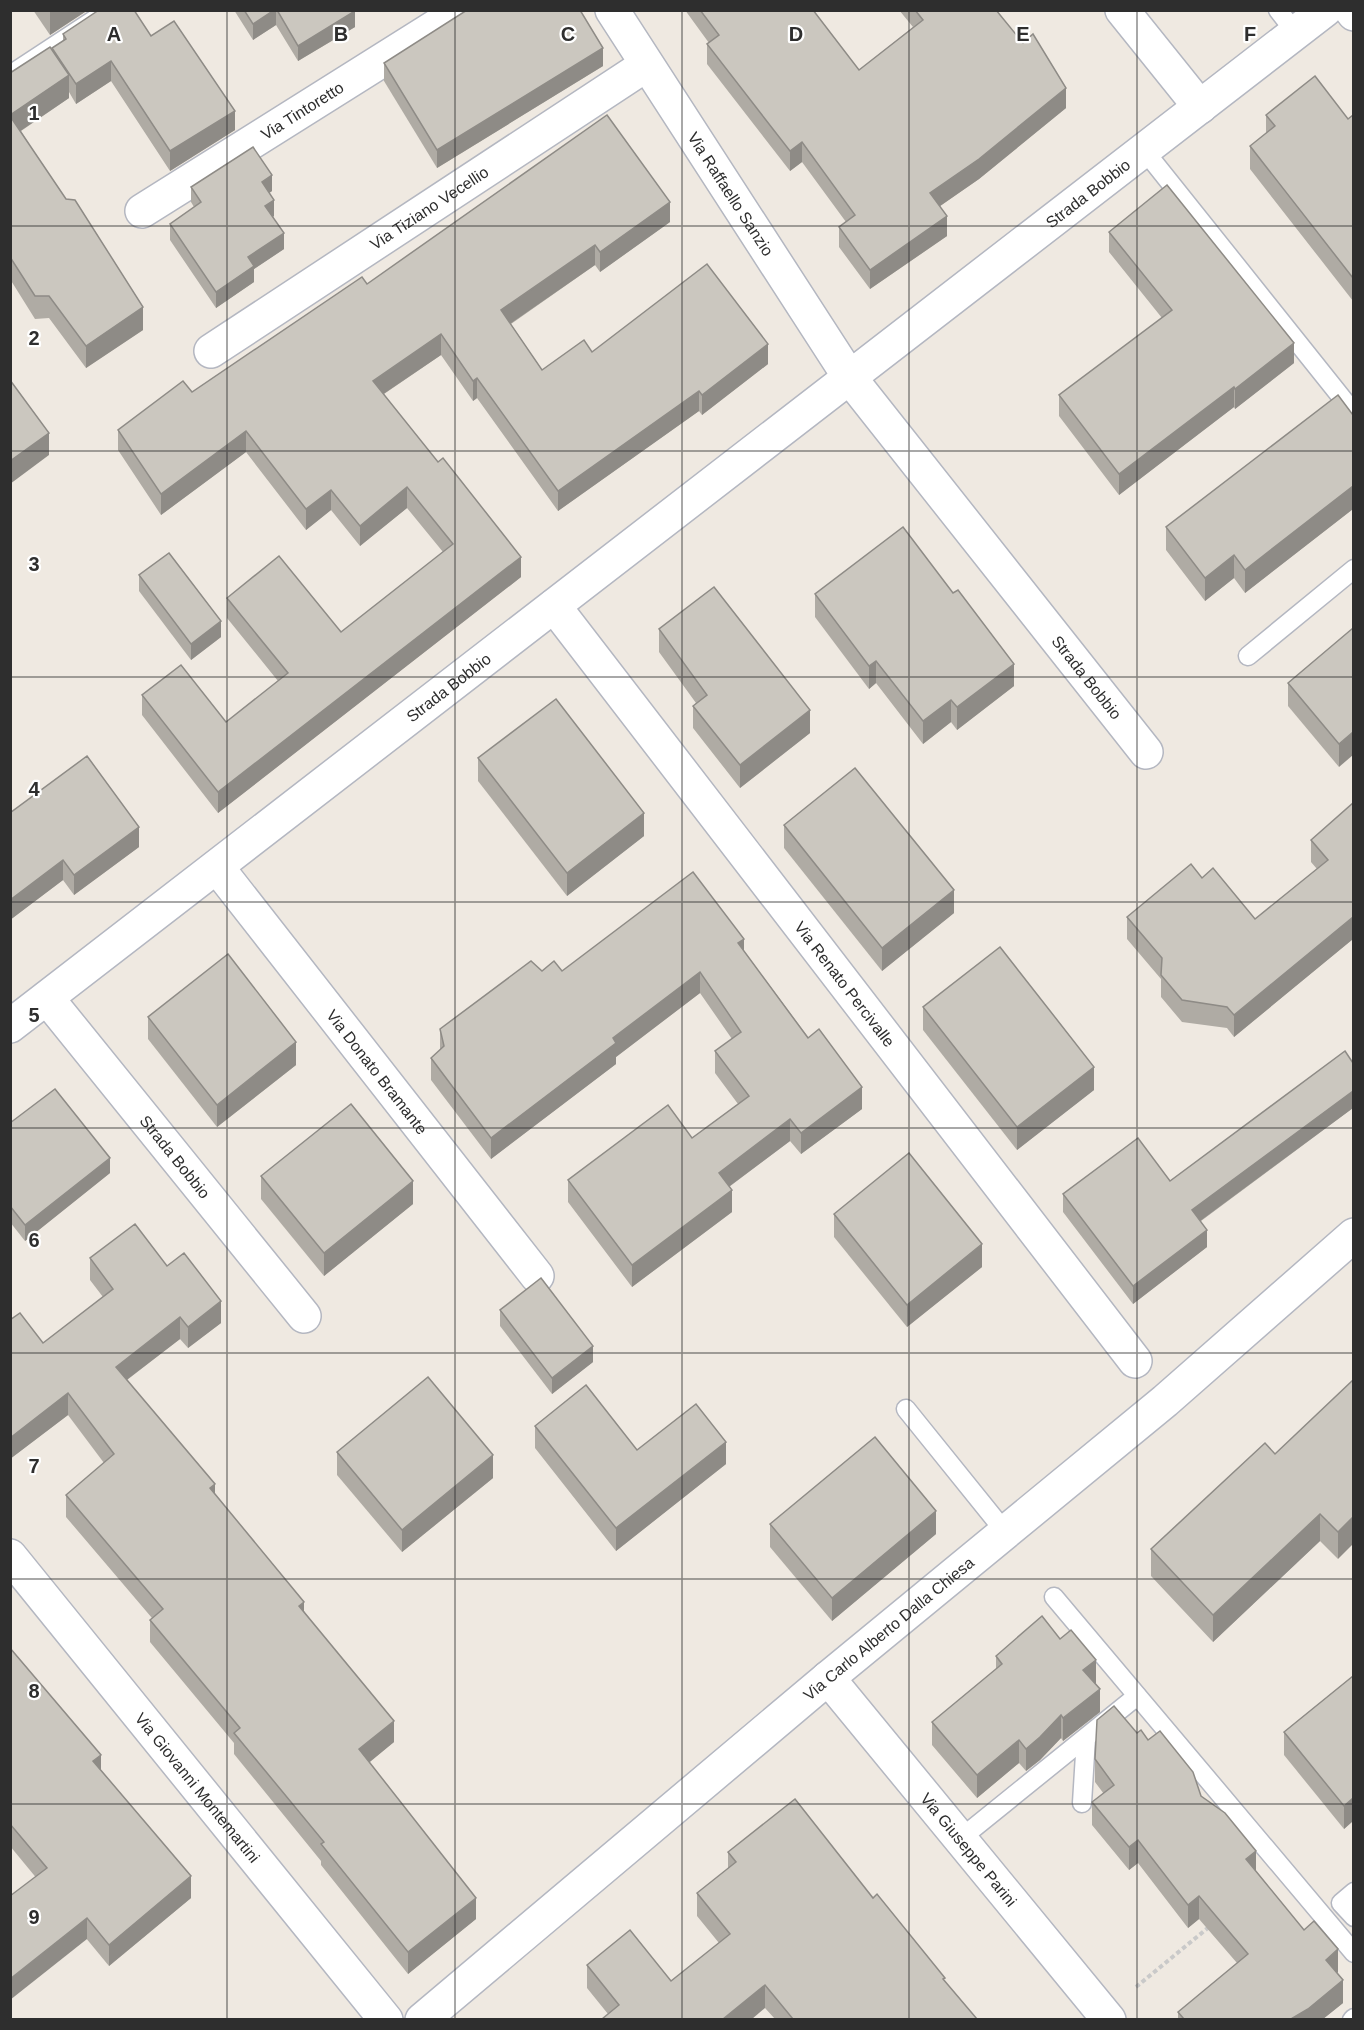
<svg xmlns="http://www.w3.org/2000/svg" width="1364" height="2030" font-family="Arial,sans-serif">
  <rect width="100%" height="100%" fill="#efe9e1"/>
  <g fill="none" stroke-linecap="round" stroke-linejoin="round">
    <defs>
      <g id="lane">
        <path d="M1278,10L1296,33"/>
        <path d="M10,75L109,10"/>
        <path d="M1144,150L1354,413"/>
        <path d="M1248,656L1354,569"/>
        <path d="M906,1409L1006,1533"/>
        <path d="M1054,1597L1354,1953"/>
        <path d="M1082,1803L1086,1738"/>
        <path d="M960,1839L1137,1696"/>
        <path d="M1354,1892L1341,1903L1354,1917"/>
        <path d="M1352,2020L1354,2018"/>
      </g>
      <g id="street">
        <path id="s1" d="M612,10L850,378L1146,752"/>
        <path d="M1122,10L1200,107"/>
        <path d="M1351,10L1354,14"/>
        <path id="s2" d="M142,211L462,10"/>
        <path id="s3" d="M211,351L646,65"/>
        <path id="s4" d="M554,606L1135,1361"/>
        <path id="s5" d="M217,867L537,1276"/>
        <path id="s6" d="M47,998L304,1316"/>
        <path id="s7" d="M10,1556L386,2020"/>
        <path id="s8" d="M828,1678L1109,2020"/>
        <path id="s9" d="M422,2020L828,1678L1165,1401L1354,1235"/>
      </g>
      <g id="secondary">
        <path id="s10" d="M10,1026L1325,10"/>
      </g>
    </defs>
    <use href="#lane" stroke="#b4b7c1" stroke-width="21"/>
    <use href="#street" stroke="#b4b7c1" stroke-width="36"/>
    <use href="#secondary" stroke="#b4b7c1" stroke-width="36"/>
    <path stroke="#c9c9c9" stroke-width="4" stroke-dasharray="4.5 3" stroke-linecap="butt" d="M1136,1987L1209,1927"/>
    <use href="#lane" stroke="#fff" stroke-width="18"/>
    <use href="#street" stroke="#fff" stroke-width="33"/>
    <use href="#secondary" stroke="#fff" stroke-width="33"/>
  </g>
  <g fill="#afaba4">
    <path d="M33,10H88L50,35Z"/>
    <path d="M234,10H354L355,27L298,61L276,25L253,40Z"/>
    <path d="M685,10H813L859,70L913,27L899,10H996L1066,108L979,179L940,206L947,236L870,289L839,247V227L846,222L802,162L790,171L707,64V44L709,43Z"/>
    <path d="M63,34L151,36L235,130L170,171L111,81L76,104L69,92V98L21,131L143,330L86,368L49,318L35,319L10,279V73L52,51V48L63,41Z"/>
    <path d="M384,63L603,66L437,168L384,81Z"/>
    <path d="M1266,115L1348,119L1353,115V301L1250,169V146L1266,134Z"/>
    <path d="M191,187L272,191L269,193L274,216L273,217L284,249L254,269V282L216,308L170,240V224L194,207L191,202Z"/>
    <path d="M670,222L600,272L595,265L511,324L542,370L592,352L768,364L702,415L699,411L558,511L477,398L473,401L441,355L384,394L521,577L218,813L142,715V695L226,722L278,681L227,618V598L341,632L443,552L407,508L360,546L331,510L306,530L246,452L161,515L118,450V430L192,392L367,284Z"/>
    <path d="M1109,232L1294,363L1235,409L1234,407L1119,495L1059,416V395L1162,318L1109,252Z"/>
    <path d="M1353,415V509L1245,593L1234,578L1205,601L1166,550V527Z"/>
    <path d="M139,575L221,637L191,660L139,591Z"/>
    <path d="M815,594L1014,686L957,730L951,722L923,744L876,683L869,689L815,617Z"/>
    <path d="M1353,628L1339,767L1288,706V683Z"/>
    <path d="M659,629L810,733L740,788L693,728V706L696,703L659,652Z"/>
    <path d="M478,758L644,836L567,896L478,781Z"/>
    <path d="M1353,803V939L1234,1037L1227,1028L1182,1022L1161,997V979L1127,939V917L1202,878L1255,919L1317,869L1311,862V840Z"/>
    <path d="M10,813L139,847L74,895L63,880L10,920Z"/>
    <path d="M784,825L954,913L882,971L784,848Z"/>
    <path d="M744,951L862,1109L801,1154L790,1141L729,1187L732,1212L632,1287L568,1202V1180L692,1138L738,1104L715,1073V1051L732,1039L700,993L616,1057V1064L491,1159L431,1080V1058L440,1050V1029L542,971H562Z"/>
    <path d="M923,1007L1094,1090L1017,1150L923,1030Z"/>
    <path d="M148,1017L296,1065L217,1127L148,1039Z"/>
    <path d="M1353,1063V1108L1201,1221L1207,1247L1133,1304L1063,1212V1194L1170,1181Z"/>
    <path d="M10,1123L110,1173L25,1241L10,1222Z"/>
    <path d="M261,1176L413,1204L324,1276L261,1199Z"/>
    <path d="M834,1214L982,1267L907,1327L834,1237Z"/>
    <path d="M90,1258L167,1266L221,1323L188,1348L180,1339L127,1380L304,1611L394,1742L369,1762L476,1919L408,1974L321,1865V1861L234,1754V1743L150,1642V1620L152,1618L66,1517V1495L104,1463L68,1415L10,1459V1320L43,1343L103,1297L90,1280Z"/>
    <path d="M500,1310L593,1362L552,1394L500,1326Z"/>
    <path d="M1353,1380L1338,1559L1320,1541L1213,1642L1151,1576V1549L1275,1454Z"/>
    <path d="M535,1426L637,1450L726,1464L616,1551L535,1448Z"/>
    <path d="M337,1452L493,1478L402,1552L337,1475Z"/>
    <path d="M770,1524L936,1534L832,1621L770,1547Z"/>
    <path d="M10,1648L101,1771L191,1898L109,1966L10,1846Z"/>
    <path d="M996,1656L1096,1683L1095,1684L1100,1712L1063,1741L1061,1738L1040,1760L1026,1771L1019,1763L977,1798L932,1745V1722L996,1669Z"/>
    <path d="M1353,1676V1821L1344,1829L1284,1755V1732Z"/>
    <path d="M1137,1733L1148,1740L1201,1796L1256,1871L1338,1972L1337,1973L1343,2003L1323,2019H1178V2012L1237,1963L1199,1919L1188,1928L1138,1863L1129,1870L1092,1825V1802L1104,1794L1095,1782V1759Z"/>
    <path d="M728,1852L873,1898L977,2019H775L765,2008L608,2014L587,1988V1965L671,1981L719,1943L697,1916V1893L728,1869Z"/>
  </g>
  <g fill="#8e8b86">
    <path d="M53,10H88L50,35V12Z"/>
    <path d="M274,10H276V25L253,40V24Z"/>
    <path d="M355,11V27L298,61V46Z"/>
    <path d="M603,48V66L437,168V150Z"/>
    <path d="M111,61V81L76,104V84Z"/>
    <path d="M69,75V98L10,138V115Z"/>
    <path d="M1066,88V108L979,179L930,213V193Z"/>
    <path d="M235,111V130L170,171V151Z"/>
    <path d="M802,142V162L790,171V151Z"/>
    <path d="M272,175V191L262,198V182Z"/>
    <path d="M274,200V216L265,222V206Z"/>
    <path d="M670,202V222L600,272V252Z"/>
    <path d="M947,216V236L870,289V270Z"/>
    <path d="M284,233V249L254,269V282L216,308V292L248,257Z"/>
    <path d="M595,245V265L501,330V310Z"/>
    <path d="M143,307V330L86,368V346Z"/>
    <path d="M441,334V355L373,401V381Z"/>
    <path d="M1294,343V363L1235,409V389Z"/>
    <path d="M768,344V364L702,415V395Z"/>
    <path d="M477,378V398L473,401V381Z"/>
    <path d="M1234,387V407L1119,495V474Z"/>
    <path d="M699,391V411L558,511V491Z"/>
    <path d="M246,431V452L161,515V494Z"/>
    <path d="M49,433V455L10,484V461Z"/>
    <path d="M1353,486V509L1245,593V570Z"/>
    <path d="M407,487V508L360,546V526Z"/>
    <path d="M331,490V510L306,530V509Z"/>
    <path d="M1234,555V578L1205,601V578Z"/>
    <path d="M521,557V577L218,813V792Z"/>
    <path d="M221,621V637L191,660V644Z"/>
    <path d="M876,661V683L869,689V666Z"/>
    <path d="M1014,664V686L957,730V707Z"/>
    <path d="M951,700V722L923,744V721Z"/>
    <path d="M810,710V733L740,788V765Z"/>
    <path d="M1353,732V755L1339,767V744Z"/>
    <path d="M644,813V836L567,896V873Z"/>
    <path d="M139,827V847L74,895V875Z"/>
    <path d="M63,860V880L10,920V900Z"/>
    <path d="M954,890V913L882,971V948Z"/>
    <path d="M1353,917V939L1234,1037V1015Z"/>
    <path d="M744,939V960L738,943Z"/>
    <path d="M700,972V993L616,1057V1064L491,1159V1138L613,1038Z"/>
    <path d="M296,1042V1065L217,1127V1105Z"/>
    <path d="M1094,1067V1090L1017,1150V1127Z"/>
    <path d="M862,1087V1109L801,1154V1133Z"/>
    <path d="M1353,1091V1108L1192,1227V1210Z"/>
    <path d="M790,1119V1141L719,1194V1173Z"/>
    <path d="M110,1158V1173L25,1241V1225Z"/>
    <path d="M413,1181V1204L324,1276V1253Z"/>
    <path d="M732,1190V1212L632,1287V1265Z"/>
    <path d="M1207,1230V1247L1133,1304V1286Z"/>
    <path d="M982,1244V1267L907,1327V1305Z"/>
    <path d="M221,1301V1323L188,1348V1327Z"/>
    <path d="M180,1317V1339L116,1388V1367Z"/>
    <path d="M593,1346V1362L552,1394V1378Z"/>
    <path d="M68,1393V1415L10,1459V1438Z"/>
    <path d="M726,1442V1464L616,1551V1528Z"/>
    <path d="M493,1455V1478L402,1552V1530Z"/>
    <path d="M215,1484V1506L210,1488Z"/>
    <path d="M936,1511V1534L832,1621V1598Z"/>
    <path d="M1320,1514V1541L1213,1642V1615Z"/>
    <path d="M1353,1517V1544L1338,1559V1532Z"/>
    <path d="M304,1602V1624L299,1606Z"/>
    <path d="M1096,1660V1683L1083,1693V1670Z"/>
    <path d="M1100,1689V1712L1063,1741V1718Z"/>
    <path d="M1061,1715V1738L1040,1760L1026,1771V1749Z"/>
    <path d="M394,1721V1742L359,1771V1749Z"/>
    <path d="M1019,1740V1763L977,1798V1775Z"/>
    <path d="M101,1755V1776L93,1761Z"/>
    <path d="M1353,1798V1821L1344,1829V1806Z"/>
    <path d="M1138,1840V1863L1129,1870V1847Z"/>
    <path d="M1256,1851V1874L1246,1859Z"/>
    <path d="M191,1876V1898L109,1966V1945Z"/>
    <path d="M1199,1896V1919L1188,1928V1905Z"/>
    <path d="M476,1898V1919L408,1974V1952Z"/>
    <path d="M87,1918V1939L10,2000V1979Z"/>
    <path d="M1338,1949V1972L1326,1983V1960Z"/>
    <path d="M1343,1980V2003L1323,2019H1291Z"/>
    <path d="M765,1985V2008L752,2019H723Z"/>
  </g>
  <g fill="#cbc7bf" stroke="#8e8b86" stroke-width="1.5">
    <path d="M99,10H134L151,36L174,21L235,111L170,151L111,61L76,84L52,48L66,39L63,34Z"/>
    <path d="M244,10H274L253,24Z"/>
    <path d="M277,10H354L355,11L298,46Z"/>
    <path d="M467,10H580L603,48L437,150L384,63Z"/>
    <path d="M700,10H813L859,70L923,20L915,10H996L1023,43L1033,34L1066,88L979,159L930,193L947,216L870,270L839,227L855,215L802,142L790,151L707,44L719,35Z"/>
    <path d="M50,47L69,75L10,115V73Z"/>
    <path d="M1315,76L1348,119L1353,115V278L1250,146L1275,126L1266,115Z"/>
    <path d="M607,115L670,202L600,252L595,245L501,310L542,370L584,340L592,352L707,264L768,344L702,395L699,391L558,491L477,378L473,381L441,334L373,381L438,462L443,458L521,557L218,792L142,695L181,665L226,722L288,673L227,598L279,556L341,632L453,544L407,487L360,526L331,490L306,509L246,431L161,494L118,430L183,381L192,392L362,277L367,284Z"/>
    <path d="M10,116L66,199L75,200L143,307L86,346L49,296H35L10,257Z"/>
    <path d="M253,147L272,175L262,182L274,200L265,206L284,233L248,257L254,266L216,292L170,224L201,202L191,187Z"/>
    <path d="M1167,185L1294,343L1235,389L1234,387L1119,474L1059,395L1172,310L1109,232Z"/>
    <path d="M10,380L49,433L10,461Z"/>
    <path d="M1338,395L1353,415V486L1245,570L1234,555L1205,578L1166,527Z"/>
    <path d="M903,527L953,593L958,590L1014,664L957,707L951,700L923,721L876,661L869,666L815,594Z"/>
    <path d="M169,553L221,621L191,644L139,575Z"/>
    <path d="M714,587L810,710L740,765L693,706L707,695L659,629Z"/>
    <path d="M1353,628V732L1339,744L1288,683Z"/>
    <path d="M556,699L644,813L567,873L478,758Z"/>
    <path d="M87,756L139,827L74,875L63,860L10,900V813Z"/>
    <path d="M855,768L954,890L882,948L784,825Z"/>
    <path d="M1353,803V917L1234,1015L1227,1007L1182,1000L1161,975L1162,958L1127,917L1191,864L1202,878L1213,868L1255,919L1328,860L1311,840Z"/>
    <path d="M693,872L744,939L738,943L808,1038L819,1029L862,1087L801,1133L790,1119L719,1173L732,1190L632,1265L568,1180L668,1105L692,1138L749,1096L715,1051L741,1032L700,972L613,1038L616,1043L491,1138L431,1058L444,1046L440,1029L531,961L542,971L554,961L562,971Z"/>
    <path d="M1000,947L1094,1067L1017,1127L923,1007Z"/>
    <path d="M228,954L296,1042L217,1105L148,1017Z"/>
    <path d="M1345,1051L1353,1063V1091L1192,1210L1207,1230L1133,1286L1063,1194L1138,1138L1170,1181Z"/>
    <path d="M55,1089L110,1158L25,1225L10,1206V1123Z"/>
    <path d="M351,1104L413,1181L324,1253L261,1176Z"/>
    <path d="M909,1153L982,1244L907,1305L834,1214Z"/>
    <path d="M135,1224L167,1266L184,1253L221,1301L188,1327L180,1317L116,1367L215,1484L210,1488L304,1602L299,1606L394,1721L359,1749L476,1898L408,1952L321,1844L324,1842L234,1733L240,1728L150,1620L163,1609L66,1495L114,1454L68,1393L10,1438V1320L20,1313L43,1343L113,1289L90,1258Z"/>
    <path d="M541,1278L593,1346L552,1378L500,1310Z"/>
    <path d="M428,1377L493,1455L402,1530L337,1452Z"/>
    <path d="M1353,1380V1517L1338,1532L1320,1514L1213,1615L1151,1549L1265,1443L1275,1454Z"/>
    <path d="M586,1385L637,1450L696,1404L726,1442L616,1528L535,1426Z"/>
    <path d="M875,1437L936,1511L832,1598L770,1524Z"/>
    <path d="M1042,1616L1060,1639L1071,1630L1096,1660L1083,1670L1100,1689L1063,1718L1061,1715L1040,1737L1026,1749L1019,1740L977,1775L932,1722L1002,1664L996,1656Z"/>
    <path d="M10,1648L101,1755L93,1761L191,1876L109,1945L87,1918L10,1979V1896L47,1868L10,1824Z"/>
    <path d="M1353,1676V1798L1344,1806L1284,1732Z"/>
    <path d="M1114,1706L1137,1733L1141,1730L1148,1740L1160,1731L1193,1772L1201,1796L1225,1813L1256,1851L1246,1859L1304,1930L1314,1921L1338,1949L1326,1960L1343,1980L1308,2009L1291,2019H1184L1178,2012L1248,1954L1199,1896L1188,1905L1138,1840L1129,1847L1092,1802L1114,1785L1095,1759L1097,1720Z"/>
    <path d="M795,1799L873,1898L877,1894L945,1978L943,1979L977,2019H793L765,1985L723,2019H602L619,2005L587,1965L630,1930L671,1981L730,1934L697,1893L736,1862L728,1852Z"/>
  </g>
  <path fill="none" stroke="#2e2e2e" stroke-width="1.5" stroke-opacity="0.55" d="M227,10V2020M455,10V2020M682,10V2020M909,10V2020M1137,10V2020M10,226H1354M10,451H1354M10,677H1354M10,902H1354M10,1128H1354M10,1353H1354M10,1579H1354M10,1804H1354"/>
  <g text-anchor="middle" dominant-baseline="central" stroke-width="4.5" stroke-linejoin="round" paint-order="stroke">
    <g font-size="16" fill="#2e2e2e" stroke="#fff">
      <text stroke="none"><textPath href="#s2" startOffset="189">Via Tintoretto</textPath></text>
      <text stroke="none"><textPath href="#s1" startOffset="219">Via Raffaello Sanzio</textPath></text>
      <text stroke="none"><textPath href="#s10" startOffset="1362">Strada Bobbio</textPath></text>
      <text stroke="none"><textPath href="#s3" startOffset="261">Via Tiziano Vecellio</textPath></text>
      <text stroke="none"><textPath href="#s1" startOffset="820">Strada Bobbio</textPath></text>
      <text stroke="none"><textPath href="#s10" startOffset="554">Strada Bobbio</textPath></text>
      <text stroke="none"><textPath href="#s4" startOffset="477">Via Renato Percivalle</textPath></text>
      <text stroke="none"><textPath href="#s5" startOffset="260">Via Donato Bramante</textPath></text>
      <text stroke="none"><textPath href="#s6" startOffset="204">Strada Bobbio</textPath></text>
      <text stroke="none"><textPath href="#s9" startOffset="609">Via Carlo Alberto Dalla Chiesa</textPath></text>
      <text stroke="none"><textPath href="#s7" startOffset="298">Via Giovanni Montemartini</textPath></text>
      <text stroke="none"><textPath href="#s8" startOffset="222">Via Giuseppe Parini</textPath></text>
    </g>
  </g>
  <g font-size="20" text-anchor="middle" font-weight="bold" fill="#2e2e2e" stroke="#fff" stroke-width="4.5" stroke-linejoin="round" paint-order="stroke">
    <text x="114" y="41">A</text>
    <text x="341" y="41">B</text>
    <text x="568" y="41">C</text>
    <text x="796" y="41">D</text>
    <text x="1023" y="41">E</text>
    <text x="1250" y="41">F</text>
    <text x="34" y="120">1</text>
    <text x="34" y="345">2</text>
    <text x="34" y="571">3</text>
    <text x="34" y="796">4</text>
    <text x="34" y="1022">5</text>
    <text x="34" y="1247">6</text>
    <text x="34" y="1473">7</text>
    <text x="34" y="1698">8</text>
    <text x="34" y="1924">9</text>
  </g>
  <rect width="1364" height="2030" fill="none" stroke="#2e2e2e" stroke-width="24"/>
</svg>
